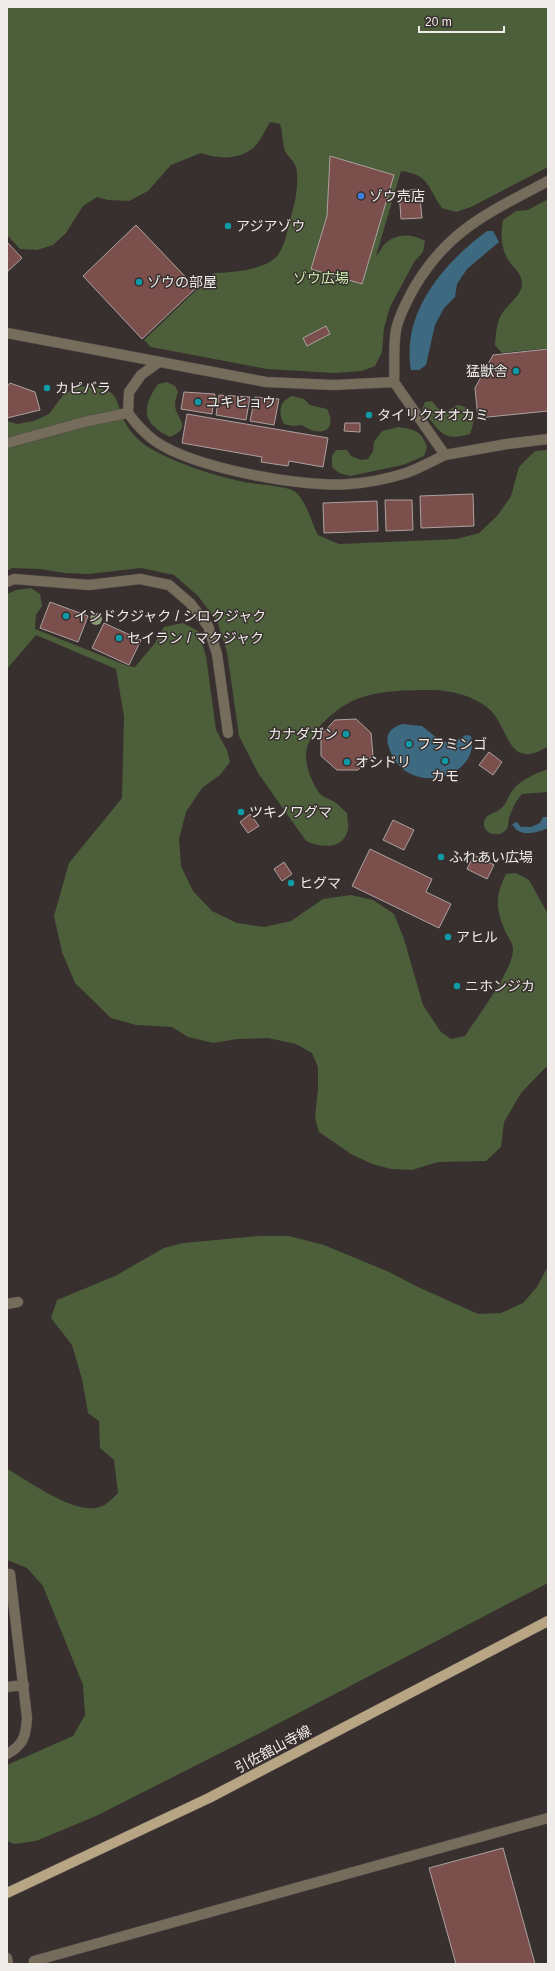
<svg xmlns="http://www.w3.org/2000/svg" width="555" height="1971" font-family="Arial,'Noto Sans JP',sans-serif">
  <rect width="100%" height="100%" fill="#37302e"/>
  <g fill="#4c5e3a">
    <path d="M7,7H548V167L471,207L456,212L442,208C427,187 430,175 401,171L376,256C379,253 381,249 383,246C394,233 412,233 425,241L423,252L414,262L390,307L384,328L382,352L375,366L362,371L334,373L267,369L151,347L144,340L214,273C231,273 266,270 278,255C285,245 287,232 290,220C295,204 298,189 297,172C296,161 289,159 285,151C282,143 283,132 280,124L270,122C265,130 260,143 252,149C237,160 218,159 201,153L171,165L148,191L129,201L108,200L97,197L83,206L66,233L53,245L37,250L20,249L7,235Z"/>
    <path d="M548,199V348L502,353L495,345C496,334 496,322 503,312C509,303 523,295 522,282C521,274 516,270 511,264C501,251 500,236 503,220L516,211L528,210Z"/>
    <path d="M167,382L175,386L178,392C177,395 175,400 175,404C174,417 195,427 170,437C142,424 141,408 158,384Z"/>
    <path d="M79,386C88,387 99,387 108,391C119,396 119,413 125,422C130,433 142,444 153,450C181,465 212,475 244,482C254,484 287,486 294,491C306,499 311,522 318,535L339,544L457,539L479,533L498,515L511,496L519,467L535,451L548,450L547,747C506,772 510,726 488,708C474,696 450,690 432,690C407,690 380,690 357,699C338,706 306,733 306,755C306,769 312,782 320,794C324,798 331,799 336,803C340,806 343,810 347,813C347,818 349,824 348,829C344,850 321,848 306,841L258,773L239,736L227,652L217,621L198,596L174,575L141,568L89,574L65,573L40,569L12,568L7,571V421L17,424L34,421L49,414L64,394Z"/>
    <path d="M292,396L304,399L310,405L327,409C339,433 318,437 302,425L293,426L284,424C278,412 279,401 292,396Z"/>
    <path d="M432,401C440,413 446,413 457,405C477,408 476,418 470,434C440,443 440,429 422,410L425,402Z"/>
    <path d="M398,427C414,429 422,431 427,447L424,456L403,465L350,476L339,473L332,467V456L336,450H347L351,456L361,460L368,459L373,451L374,442L382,431Z"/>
    <path d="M31,588L40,594L42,606L36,615L35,629L128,666L135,667L155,643L164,627L183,623L198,631L206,656L216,730L227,750L230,762L220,775L202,788L186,812L179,839L181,866L193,891L212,911L237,923L264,927L291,921L323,899L351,895L373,900L394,914L404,939L423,1005L441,1032L451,1039L465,1036C477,1017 514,969 513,949C513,944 509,939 507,935C496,911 494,898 506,874L516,873L529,880L548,914V1065L521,1093L504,1122L501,1147L486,1161L438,1162L412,1170L391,1169L372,1164L351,1154L319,1132L315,1118L318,1089V1067L312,1053L296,1044L268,1038L237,1039L213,1043L188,1037L172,1027L136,1025L111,1018L75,983L62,952L54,916L69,863L122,798L124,717L116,669L36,635L7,669V594L16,590Z"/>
    <path d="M548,769V792L522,794C516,800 512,810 509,818C508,822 509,827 506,830C499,838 482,834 484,822C486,813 495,814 500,809C506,805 508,797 512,791C521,779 535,774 548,769Z"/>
    <path d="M259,1236H289L324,1245L389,1272L416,1286L478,1314L501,1313L523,1303L537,1287L548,1266V1583L260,1733L96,1816L36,1841L14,1844L7,1841V1765L73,1736L85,1715L83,1685L43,1586L27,1568L7,1560V1469C29,1481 69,1511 95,1508C105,1507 111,1500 118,1493L114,1460L100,1448L99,1421L88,1413L82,1379L72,1345L51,1318L57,1300L115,1276L164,1248L183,1243Z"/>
  </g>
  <g fill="#3d6a80">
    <path d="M487,231H493L499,242L467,269L457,284L455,297L444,308L435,325L426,365L419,370H411C401,312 444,263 487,231Z"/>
    <path d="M402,724L422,726L438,739L446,742H454L466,735L471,736C474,748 470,759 461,767C440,785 403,782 391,753C389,748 386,741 388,735C390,729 397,726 402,724Z"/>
    <path d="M543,817H548V828C536,833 519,838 512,824L517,822L521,827H531L540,823Z"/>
  </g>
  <g fill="#7b4f4b" stroke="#aba2a1">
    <path d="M330,156L394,175L362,284L311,269L327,216Z"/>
    <path d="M419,189L422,218L401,219L399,191Z"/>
    <path d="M136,225L196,288L142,339L83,276Z"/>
    <path d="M7,242L22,258L7,272Z"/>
    <path d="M326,326L330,334L307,346L303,338Z"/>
    <path d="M548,349V411L478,418L475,388L493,355Z"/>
    <path d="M10,383L35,392L40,410L7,418V387Z"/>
    <path d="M184,392L215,394L212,414L181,409Z"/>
    <path d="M219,395L250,397L246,420L216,415Z"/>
    <path d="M255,397L279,399L274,425L250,421Z"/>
    <path d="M187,414L328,438L323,467L289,461L288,466L261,462L262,457L182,443Z"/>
    <path d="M345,423H360V432L344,431Z"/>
    <path d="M473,494L474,526L421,528L420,496Z"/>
    <path d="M385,500H412L413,530L386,531Z"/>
    <path d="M377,501L378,531L324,533L323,503Z"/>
    <path d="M50,602L88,616L78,642L40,628Z"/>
    <path d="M104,623L141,640L129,665L92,648Z"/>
    <path d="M356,719L371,733L373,755L358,770H337L321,756V735L335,720Z"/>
    <path d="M489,752L502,762L493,775L479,765Z"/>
    <path d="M250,814L259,826L248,833L240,822Z"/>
    <path d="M393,820L414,830L404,850L383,840Z"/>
    <path d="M370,849L432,879L426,892L451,904L439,928L352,886Z"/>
    <path d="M474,855L494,865L487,879L467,869Z"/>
    <path d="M284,862L292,874L282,881L274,869Z"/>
    <path d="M503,1848L535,1964H456L429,1868Z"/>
  </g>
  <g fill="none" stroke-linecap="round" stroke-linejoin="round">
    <defs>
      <g id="minor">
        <path d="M7,333L266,382L334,385L394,382C395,365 393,346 396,330C399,315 407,301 414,288C449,228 491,212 548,181"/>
        <path d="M394,382L445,455L507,444L548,439"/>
        <path d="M128,413L129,392L141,375L159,362"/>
        <path d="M7,443L88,421L128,413C136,424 144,433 155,441C194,468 302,488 349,484C366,483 390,478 406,473C420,468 432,461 445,455"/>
        <path d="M7,582L14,579L89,585L140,579L169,585L190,603L208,626L217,654L228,733"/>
        <path d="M7,1304L18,1302"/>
        <path d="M7,1574H10L27,1718C26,1735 24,1745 7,1754"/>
        <path d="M7,1687L24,1685"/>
        <path d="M7,1958L8,1964"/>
        <path d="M34,1964V1961L548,1818"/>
      </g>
      <path id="major" d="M7,1893L209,1798L548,1621"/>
    </defs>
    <use href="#minor" stroke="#554e4c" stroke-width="11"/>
    <use href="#major" stroke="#554e4c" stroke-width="11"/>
    <use href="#minor" stroke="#756c5c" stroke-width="10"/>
    <use href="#major" stroke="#b8a584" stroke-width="10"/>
  </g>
  <circle fill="#8b9a77" cx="96" cy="619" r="6"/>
  <circle fill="#3f7fe0" stroke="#37302e" stroke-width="1.5" cx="361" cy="196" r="4"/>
  <g fill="#0f9aa8" stroke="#37302e" stroke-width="1.5">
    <circle cx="228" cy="226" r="4"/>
    <circle cx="139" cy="282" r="4"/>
    <circle cx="516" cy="371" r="4"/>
    <circle cx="47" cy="388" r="4"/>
    <circle cx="198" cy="402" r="4"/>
    <circle cx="369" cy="415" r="4"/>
    <circle cx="66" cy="616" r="4"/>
    <circle cx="119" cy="638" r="4"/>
    <circle cx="346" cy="734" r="4"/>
    <circle cx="409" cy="744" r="4"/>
    <circle cx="445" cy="761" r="4"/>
    <circle cx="347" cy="762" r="4"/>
    <circle cx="241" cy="812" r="4"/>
    <circle cx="441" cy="857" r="4"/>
    <circle cx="291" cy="883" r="4"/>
    <circle cx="448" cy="937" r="4"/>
    <circle cx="457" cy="986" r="4"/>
  </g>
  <g text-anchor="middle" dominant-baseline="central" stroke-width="3" stroke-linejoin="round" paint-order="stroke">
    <g font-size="14" fill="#f0ecea" stroke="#37302e" text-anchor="start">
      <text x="369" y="196">ゾウ売店</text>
      <text x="236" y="226">アジアゾウ</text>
      <text x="147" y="282">ゾウの部屋</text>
      <text x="508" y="371" text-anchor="end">猛獣舎</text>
      <text x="55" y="388">カピバラ</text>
      <text x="206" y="402">ユキヒョウ</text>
      <text x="377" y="415">タイリクオオカミ</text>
      <text x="74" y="616">インドクジャク / シロクジャク</text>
      <text x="127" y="638">セイラン / マクジャク</text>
      <text x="338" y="734" text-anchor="end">カナダガン</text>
      <text x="417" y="744">フラミンゴ</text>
      <text x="355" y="762">オシドリ</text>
      <text x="445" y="776" text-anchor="middle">カモ</text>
      <text x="249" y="812">ツキノワグマ</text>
      <text x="449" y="857">ふれあい広場</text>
      <text x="299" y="883">ヒグマ</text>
      <text x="456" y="937">アヒル</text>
      <text x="465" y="986">ニホンジカ</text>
    </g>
    <g font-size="14" fill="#cff1b2" stroke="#37302e">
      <text x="321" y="278">ゾウ広場</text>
    </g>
    <g font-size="14" fill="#f0ecea" stroke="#37302e">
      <text transform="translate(273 1749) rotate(-28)">引佐舘山寺線</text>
    </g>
  </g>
  <rect width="555" height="1971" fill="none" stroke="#f0ecea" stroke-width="16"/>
  <path d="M419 26v6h85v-6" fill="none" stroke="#f0ecea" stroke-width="2"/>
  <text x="425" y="26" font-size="12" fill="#f0ecea" stroke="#37302e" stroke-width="3" paint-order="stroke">20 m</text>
</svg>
